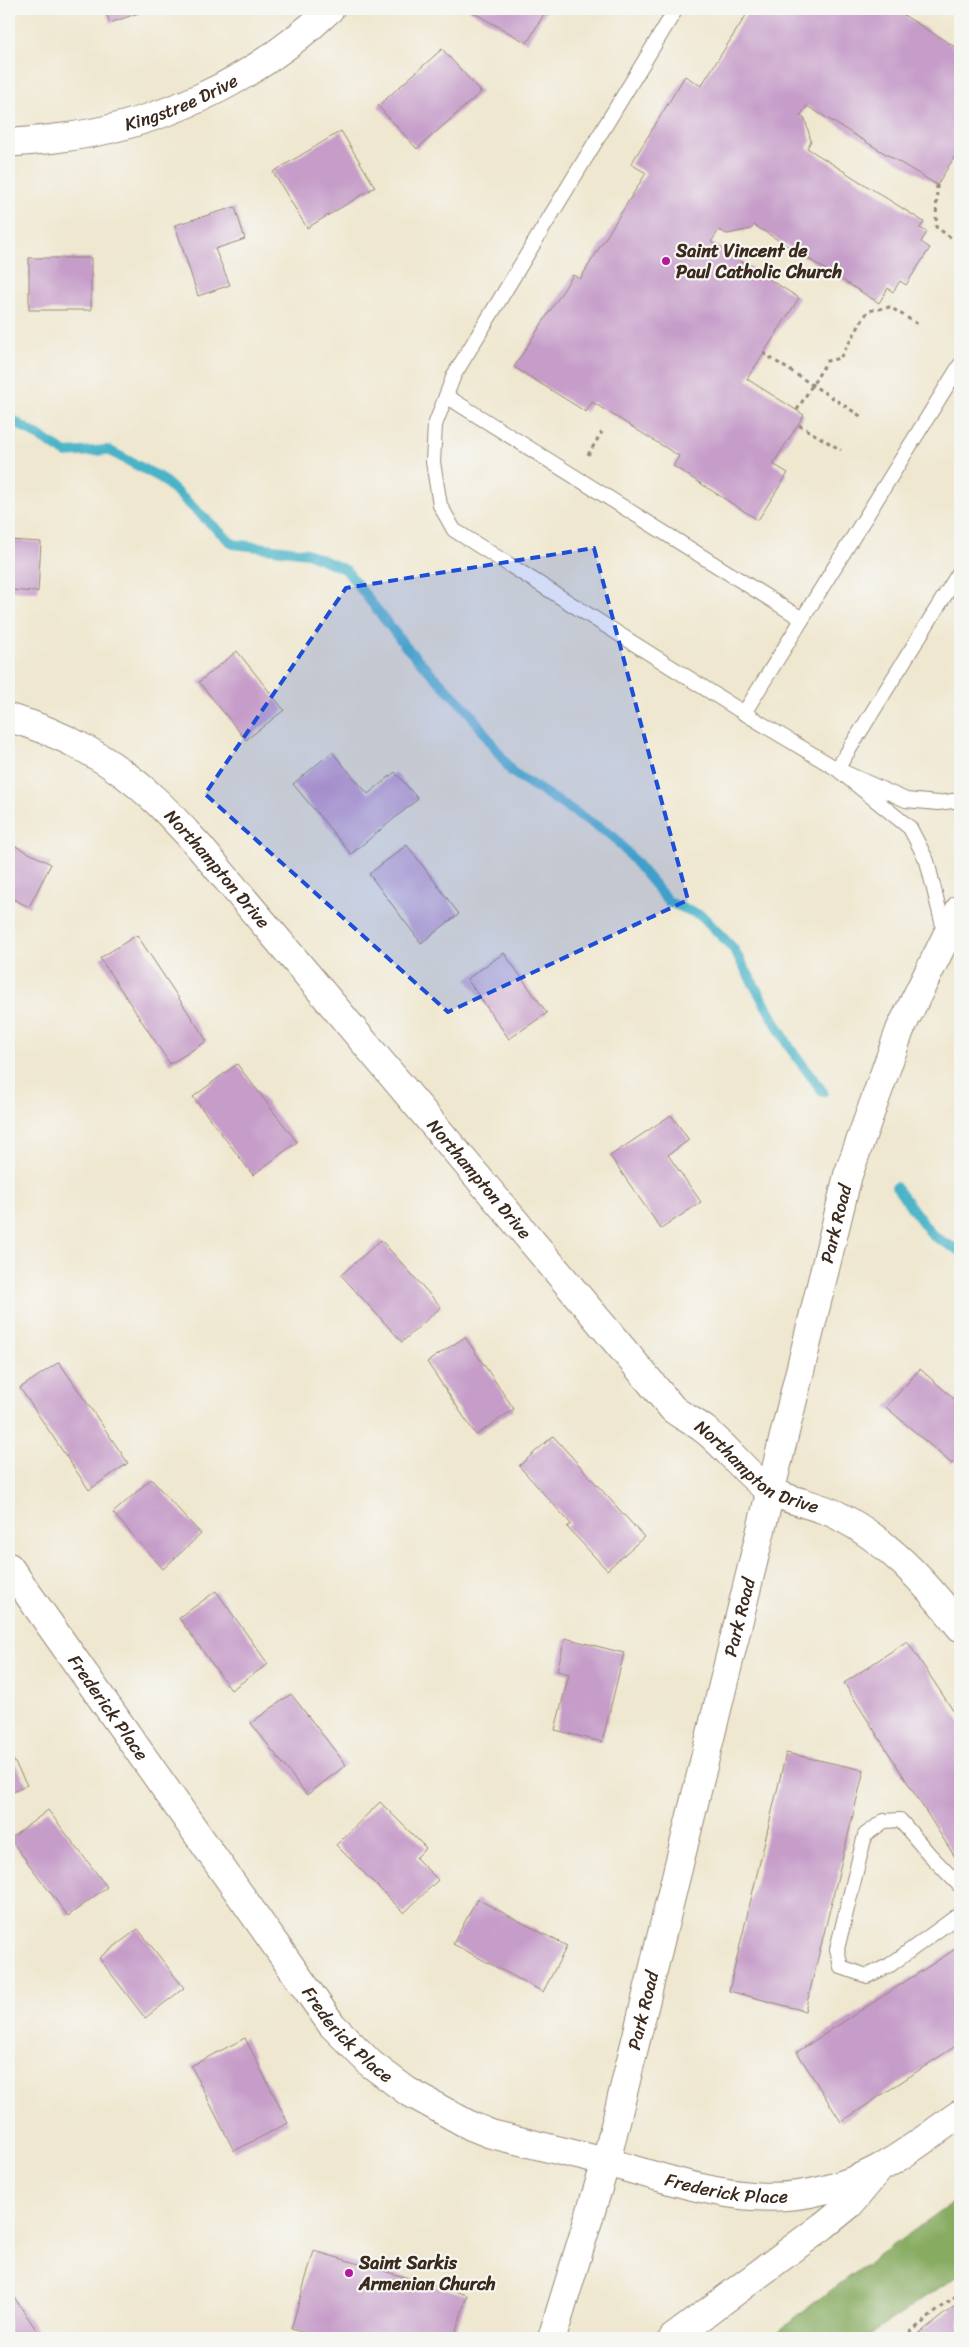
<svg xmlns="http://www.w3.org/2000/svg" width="969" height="2347" font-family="Sriracha,sans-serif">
  <rect width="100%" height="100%" fill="#f6f6f2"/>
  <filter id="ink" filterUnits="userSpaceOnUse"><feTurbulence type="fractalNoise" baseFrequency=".02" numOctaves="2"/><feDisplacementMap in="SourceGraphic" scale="10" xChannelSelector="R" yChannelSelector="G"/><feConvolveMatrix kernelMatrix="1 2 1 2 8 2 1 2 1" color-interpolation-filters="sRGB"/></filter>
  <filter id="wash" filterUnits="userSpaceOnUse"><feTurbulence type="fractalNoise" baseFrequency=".0096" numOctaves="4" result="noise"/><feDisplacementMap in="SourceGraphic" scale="20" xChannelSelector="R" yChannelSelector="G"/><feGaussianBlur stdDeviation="1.12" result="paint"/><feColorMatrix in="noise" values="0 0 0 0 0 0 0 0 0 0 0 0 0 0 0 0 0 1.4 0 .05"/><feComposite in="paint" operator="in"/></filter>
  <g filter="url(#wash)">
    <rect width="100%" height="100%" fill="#efe7cf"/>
    <path fill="#87ab60" stroke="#616a3f" d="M960,2197V2274L865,2338H770L819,2299Z"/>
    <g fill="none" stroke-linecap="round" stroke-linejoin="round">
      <g stroke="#4ab3c8" stroke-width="10">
        <path d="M9,418L66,453L108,450L161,478L233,544L307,553L346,570L406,647L470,713L512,772L614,837L669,902L702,916L733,948L790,1048L823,1092"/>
        <path d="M896,1187L933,1236L960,1251"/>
      </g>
    </g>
    <g id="blocks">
      <g fill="#c69dc9">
        <path d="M105,9H150L110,23Z"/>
        <path d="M467,9H547L527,43Z"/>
        <path d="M750,9H894L960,50V148L937,185L807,106L800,116L805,119L811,141L807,148L924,222L920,228L927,232L921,242L930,248L906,285L900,281L893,292L888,288L879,303L754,225L751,229L727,234L719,230L711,242L799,298L747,379L804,415L773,464L788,473L758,520L673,466L679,456L592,402L586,412L514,367L573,275L580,279L646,173L631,164L685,76L701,86Z"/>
        <path d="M442,49L481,92L417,149L378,106Z"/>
        <path d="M341,131L375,187L307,228L273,172Z"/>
        <path d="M235,207L245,239L215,249L230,285L198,296L175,225Z"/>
        <rect x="29" y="258" width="62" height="52"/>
        <path d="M9,540L41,542L38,592L9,590Z"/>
        <path d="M237,651L284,710L246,740L199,682Z"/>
        <path d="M332,752L368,794L395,772L418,799L351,854L293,784Z"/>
        <path d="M9,843L51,864L29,907L9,897Z"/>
        <path d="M407,845L459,914L421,943L369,874Z"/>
        <path d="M137,935L207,1041L170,1064L100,958Z"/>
        <path d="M504,953L547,1013L509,1039L467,979Z"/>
        <path d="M237,1064L297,1142L253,1175L193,1097Z"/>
        <path d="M671,1115L689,1140L668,1155L701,1202L661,1229L610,1156Z"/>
        <path d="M381,1240L441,1307L402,1342L341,1275Z"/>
        <path d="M465,1337L514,1409L476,1435L427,1362Z"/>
        <path d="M59,1362L128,1463L89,1490L20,1388Z"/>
        <path d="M920,1369L960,1404V1455L952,1464L886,1407Z"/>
        <path d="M553,1436L644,1537L607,1570L567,1527L571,1524L519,1466Z"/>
        <path d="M151,1479L201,1534L163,1569L113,1513Z"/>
        <path d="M216,1591L268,1664L231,1690L179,1618Z"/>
        <path d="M565,1638L624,1653L602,1742L555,1730L569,1674L557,1671Z"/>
        <path d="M907,1641L960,1721V1865L844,1683Z"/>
        <path d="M291,1694L346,1765L307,1795L251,1723Z"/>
        <path d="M9,1752L27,1785L9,1794Z"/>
        <path d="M786,1753L864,1770L805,2011L729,1991Z"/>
        <path d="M380,1802L426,1848L416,1858L438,1880L404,1913L336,1845Z"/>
        <path d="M48,1810L107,1887L68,1916L10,1839Z"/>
        <path d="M477,1899L567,1946L543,1992L453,1944Z"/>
        <path d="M138,1929L184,1988L145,2018L99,1958Z"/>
        <path d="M960,1946V2043L841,2122L797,2052Z"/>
        <path d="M245,2038L288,2123L234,2151L191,2066Z"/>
        <path d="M314,2251L467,2295L454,2338H307L308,2334L291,2329Z"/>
        <path d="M9,2290L42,2338H9Z"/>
        <path d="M960,2302V2338H913Z"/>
      </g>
    </g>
  </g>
  <g filter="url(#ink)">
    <use href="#blocks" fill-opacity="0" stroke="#958876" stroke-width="1"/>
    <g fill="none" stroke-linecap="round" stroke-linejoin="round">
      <defs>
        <g id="lane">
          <path d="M676,9L454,375L435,425L433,462L440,505L454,530L744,713L960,365"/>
          <path d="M446,396L802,619"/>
          <path d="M744,713L837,769L960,571"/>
          <path d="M945,934L927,861L910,828L837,769L906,800L938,803L960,800"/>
          <path d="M960,1886L929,1854L900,1820L884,1821L865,1835L837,1949L841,1967L867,1976L890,1965L960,1914"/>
        </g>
        <g id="street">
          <path id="s1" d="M9,142C23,143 37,140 51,139C155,128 254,82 330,9"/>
          <path id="s2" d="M9,718C62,732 115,762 155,800C170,814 184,830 198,845L673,1409C683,1417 695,1422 705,1430C727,1447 746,1474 769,1490C785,1500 818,1505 837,1515C887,1540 926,1583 960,1627"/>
          <path id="s3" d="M9,1567L332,2025L371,2064L407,2091L471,2126L491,2134L606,2162"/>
        </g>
        <g id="secondary">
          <path id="s4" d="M606,2162C704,2189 780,2221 878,2169C907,2154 933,2132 960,2114"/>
          <path id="s5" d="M552,2338L606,2162L848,1175L900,1030L960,909"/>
          <path d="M673,2338L823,2226L850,2204L875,2174"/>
        </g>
      </defs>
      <use href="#lane" stroke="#958876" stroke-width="16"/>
      <use href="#street" stroke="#958876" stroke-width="30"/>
      <use href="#secondary" stroke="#958876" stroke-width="30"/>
      <g stroke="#958876" stroke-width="3" stroke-dasharray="4 4" stroke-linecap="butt">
        <path d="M937,185L936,227L960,244"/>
        <path d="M763,353L862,417"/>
        <path d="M797,410L827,361L840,358L868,311L890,307L919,325"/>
        <path d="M799,425L841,450"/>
        <path d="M588,455L602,432"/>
        <path d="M903,2338L957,2295"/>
      </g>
      <use href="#lane" stroke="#fff" stroke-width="14"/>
      <use href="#street" stroke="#fff" stroke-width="28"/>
      <use href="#secondary" stroke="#fff" stroke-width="28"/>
    </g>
  </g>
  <path fill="#1d4ed8" fill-opacity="0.2" stroke="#1d4ed8" stroke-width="4" stroke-dasharray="10 6" stroke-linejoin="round" d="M594,548L688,900L448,1012L205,794L346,588Z"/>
  <g fill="#b5179e" stroke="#f6f6f2" stroke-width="2">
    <circle cx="666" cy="261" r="5"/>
    <circle cx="349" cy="2273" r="5"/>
  </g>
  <g text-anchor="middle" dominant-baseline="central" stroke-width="4.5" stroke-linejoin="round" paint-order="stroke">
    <g font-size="18" fill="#3b2a1e" stroke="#f6f6f2">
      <text stroke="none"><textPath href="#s1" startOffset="178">Kingstree Drive</textPath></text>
      <text stroke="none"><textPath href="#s2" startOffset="262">Northampton Drive</textPath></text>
      <text stroke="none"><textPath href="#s2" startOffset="668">Northampton Drive</textPath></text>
      <text stroke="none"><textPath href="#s5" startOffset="1150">Park Road</textPath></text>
      <text stroke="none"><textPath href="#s2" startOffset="1072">Northampton Drive</textPath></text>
      <text stroke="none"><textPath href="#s5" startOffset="745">Park Road</textPath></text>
      <text stroke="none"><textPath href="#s3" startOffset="172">Frederick Place</textPath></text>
      <text stroke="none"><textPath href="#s5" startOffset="340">Park Road</textPath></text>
      <text stroke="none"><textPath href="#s3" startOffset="578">Frederick Place</textPath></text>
      <text stroke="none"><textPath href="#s4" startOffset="124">Frederick Place</textPath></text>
    </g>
    <g font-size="18" font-weight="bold" fill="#3b2a1e" stroke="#f6f6f2" text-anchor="start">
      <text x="676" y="251">Saint Vincent de<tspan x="676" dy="21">Paul Catholic Church</tspan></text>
      <text x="359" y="2263">Saint Sarkis<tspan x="359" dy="21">Armenian Church</tspan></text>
    </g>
  </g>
  <rect width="969" height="2347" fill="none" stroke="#f6f6f2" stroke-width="30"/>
</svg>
